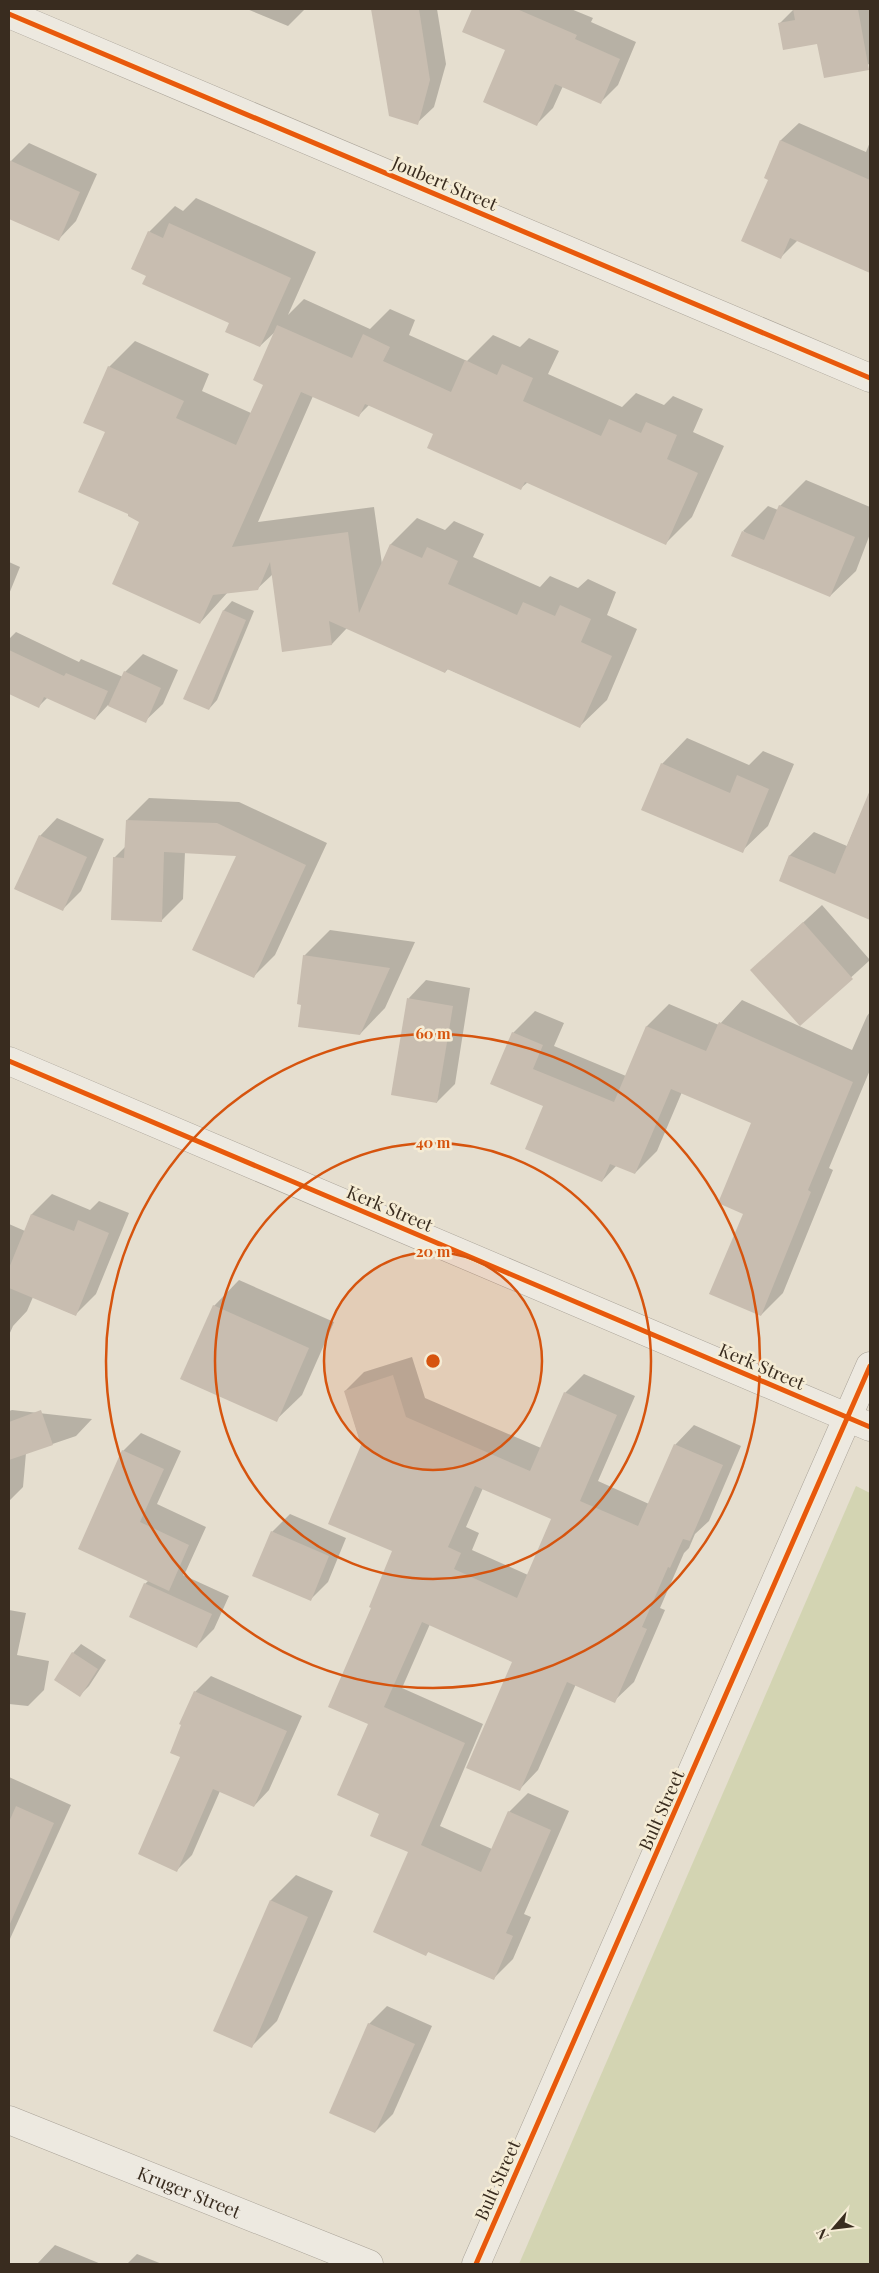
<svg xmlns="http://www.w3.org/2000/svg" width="879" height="2273" font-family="'Playfair Display',serif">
  <rect width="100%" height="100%" fill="#e5decf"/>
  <path fill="#d3d4b2" d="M856,1486L870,1493V2264H519Z"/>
  <g fill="#0003" fill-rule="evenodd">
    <path d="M247,9H305L288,26Z"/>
    <path d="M372,9H437L446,64L434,107L417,123L390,115Z"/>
    <path d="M473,9H571L593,18L591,22L636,42L618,85L601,102L563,86L553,108L536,125L507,50L464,32Z"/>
    <path d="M794,9H870V63L862,70L818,42L780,23Z"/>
    <path d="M799,123L866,152L870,142V272L798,240L781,257L770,179L765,177L781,140Z"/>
    <path d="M29,143L97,174L76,221L59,239L9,217V166L11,161Z"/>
    <path d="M196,198L316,252L288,315L304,299L370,329L390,309L415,320L409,335L467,361L493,335L520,347L529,338L559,351L548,374L622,407L636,393L664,405L673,396L703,409L693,432L724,446L692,517L666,543L528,482L521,488L434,433L369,405L359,415L313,396L258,522L374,507L382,564L391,544L417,518L445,530L454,521L484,534L473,557L540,587L550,576L578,588L588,579L616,592L607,615L637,629L607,700L580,726L448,669L445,672L347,628L332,644L283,651L273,574L257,589L228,592L200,623L140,521L106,432L109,367L135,341L209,374L202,391L251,413L265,384L276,331L260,346L230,323L147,275L149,232L175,206L183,211Z"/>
    <path d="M806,480L870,507V534L856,571L830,596L743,531L768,506L778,510L780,506Z"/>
    <path d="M9,562L20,567L9,594Z"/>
    <path d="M232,601L254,611L217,700L209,709L185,699L224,610Z"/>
    <path d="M16,632L79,662L81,659L123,677L125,672L143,654L178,670L163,704L145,721L108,705L95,719L48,697L39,706L9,692V639Z"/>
    <path d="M687,738L749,765L763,751L794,764L768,826L742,851L662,764Z"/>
    <path d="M870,793V918L784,882V871L790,855L814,832L847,846Z"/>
    <path d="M149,798L239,802L327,843L275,955L254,976L238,854L185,852L183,899L161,921L114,858L126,846L127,820Z"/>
    <path d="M57,818L104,839L81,891L63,909L40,836Z"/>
    <path d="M822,905L870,960L800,1024L752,970Z"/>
    <path d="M330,930L415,942L385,1008L360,1034L302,1004L304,956Z"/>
    <path d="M426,980L470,988L455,1084L437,1102L409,998Z"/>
    <path d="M742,1000L852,1050L867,1016L870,1012V1070L829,1168L833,1170L783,1293L761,1315L744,1213L753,1123L682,1092L657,1151L635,1173L617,1165L602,1181L545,1106L513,1033L535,1011L564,1023L554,1046L626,1076L647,1026L669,1004L719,1025Z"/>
    <path d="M52,1194L90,1210L99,1201L129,1213L96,1294L75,1315L33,1297L27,1311L13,1326L9,1335V1224L25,1231L32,1214Z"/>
    <path d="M239,1280L334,1322L302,1395L276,1420L214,1306Z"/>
    <path d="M412,1357L425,1398L541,1448L565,1393L584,1374L635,1396L598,1481L649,1504L675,1445L694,1425L741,1446L709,1521L695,1534L689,1548L684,1553L660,1608L665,1610L634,1682L614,1701L576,1684L538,1770L519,1790L514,1661L430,1624L402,1688L483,1724L440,1826L492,1849L509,1812L528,1793L569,1811L524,1914L531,1917L513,1959L493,1979L429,1951L426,1954L409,1852L381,1813L370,1723L372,1608L393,1551L345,1391L364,1372ZM483,1488L553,1518L528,1575L472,1550L479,1533L466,1527Z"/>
    <path d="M12,1410L92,1419L76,1436L26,1453L23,1487L9,1501V1411Z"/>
    <path d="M141,1433L181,1451L157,1504L206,1527L186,1571L183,1575L229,1596L214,1629L196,1647L145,1584L149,1580L123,1451Z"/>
    <path d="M290,1514L346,1538L328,1582L310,1600L272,1532Z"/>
    <path d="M9,1610L26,1613L17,1655L49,1661L44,1690L28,1706L9,1704Z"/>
    <path d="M81,1644L106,1660L89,1686L80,1695L73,1653Z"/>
    <path d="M211,1676L302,1716L269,1790L254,1806L220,1791L192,1855L177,1870L182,1757L195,1692Z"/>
    <path d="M9,1777L71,1805L9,1941Z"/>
    <path d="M296,1875L333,1891L277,2021L251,2047L271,1900Z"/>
    <path d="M387,2006L432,2026L393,2114L375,2132L369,2024Z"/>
    <path d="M55,2245L101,2264H37Z"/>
    <path d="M137,2254L162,2264H127Z"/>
  </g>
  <g fill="#c8bdb0" fill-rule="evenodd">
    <path d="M371,9H419L430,80L418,125L389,116Z"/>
    <path d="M472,9H517L577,35L575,39L620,59L601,104L555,84L537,126L483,102L505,50L462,32Z"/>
    <path d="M793,9H858L869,70L824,78L817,44L783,50L778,23L795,20Z"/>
    <path d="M780,140L870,180V273L790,238L781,259L741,241L768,180L764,178Z"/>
    <path d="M9,160L80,192L59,241L9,219Z"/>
    <path d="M169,223L291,278L260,347L225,332L229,323L142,284L146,276L131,269L148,231L163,238Z"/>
    <path d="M277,325L352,358L363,334L390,347L383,361L451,392L465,360L497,375L502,364L533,378L523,401L601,436L609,419L641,433L646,422L677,435L667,459L698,473L666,545L525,482L521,490L427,448L433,434L365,404L359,417L301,392L232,547L348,532L359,613L390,544L422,558L427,547L458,561L448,584L517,615L523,602L555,616L560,605L591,619L581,642L612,656L580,728L447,669L445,673L329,621L332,645L282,652L270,562L258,590L213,595L200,624L112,584L139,522L128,516V514L78,492L105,432L83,423L108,366L184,401L176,418L236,445L263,385L253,380Z"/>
    <path d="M779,505L855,537L830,597L731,556L742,531L764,540Z"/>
    <path d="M223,610L246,620L209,710L183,699Z"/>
    <path d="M9,650L64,676L66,673L108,691L95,720L44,697L39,708L9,694Z"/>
    <path d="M124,671L161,688L146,723L108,706Z"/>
    <path d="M661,763L730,793L737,775L769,789L743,853L641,810Z"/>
    <path d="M870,790V920L779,881L789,855L835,874Z"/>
    <path d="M126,820L217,823L306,865L254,978L192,950L236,856L164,852L162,922L111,920L113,857L124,858Z"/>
    <path d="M39,835L87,857L63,911L14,889Z"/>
    <path d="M803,922L853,979L800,1026L750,970Z"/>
    <path d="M303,955L390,968L360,1035L298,1027L301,1005L297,1004Z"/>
    <path d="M407,998L453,1006L437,1103L391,1095Z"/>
    <path d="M719,1022L853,1082L808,1190L811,1192L761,1316L709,1294L743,1214L718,1203L751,1123L671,1089L635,1174L610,1164L602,1182L525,1149L543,1106L490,1084L512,1032L543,1045L533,1069L614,1102L646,1026L706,1051Z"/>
    <path d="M31,1214L74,1231L78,1220L109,1233L76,1316L9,1288V1268Z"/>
    <path d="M213,1305L309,1348L277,1422L180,1379Z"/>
    <path d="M393,1375L406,1417L530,1471L564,1392L617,1415L580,1501L638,1526L674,1444L723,1465L690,1541L683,1539L670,1568L668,1567L642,1627L647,1629L615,1703L567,1682L520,1791L466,1768L512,1662L422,1622L384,1707L465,1743L421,1845L481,1872L508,1811L551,1830L506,1933L513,1936L494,1980L428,1952L426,1956L373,1932L408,1852L370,1836L379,1814L337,1795L368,1724L328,1707L371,1608L369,1607L392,1551L328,1524L361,1445L344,1391ZM475,1486L551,1519L517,1598L454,1569L461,1553L448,1547Z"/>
    <path d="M41,1410L53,1445L9,1460V1422Z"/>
    <path d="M122,1450L164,1469L140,1522L189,1545L169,1591L78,1549Z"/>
    <path d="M271,1531L329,1556L311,1601L252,1576Z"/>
    <path d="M144,1583L212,1614L197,1648L129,1617Z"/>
    <path d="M72,1652L98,1669L80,1697L54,1680Z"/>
    <path d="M194,1691L287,1731L254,1807L213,1789L177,1872L138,1854L180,1757L170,1753L181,1725L179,1724Z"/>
    <path d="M16,1806L54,1823L9,1926V1822Z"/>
    <path d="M270,1900L308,1917L252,2048L213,2031Z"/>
    <path d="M368,2023L415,2044L375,2133L329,2113Z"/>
  </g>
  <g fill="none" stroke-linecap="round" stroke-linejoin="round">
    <defs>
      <g id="minor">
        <path d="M9,14L870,378"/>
        <path d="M9,1061L870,1427"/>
        <path id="s1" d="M9,2120L369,2264"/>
        <path d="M476,2264L870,1366"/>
      </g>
    </defs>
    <use href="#minor" stroke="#aaa398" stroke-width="29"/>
    <use href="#minor" stroke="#ede9e0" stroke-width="28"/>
    <defs>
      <g id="cycleway">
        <path d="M9,14L870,378"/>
        <path d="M9,1061L870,1427"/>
        <path d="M476,2264L870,1366"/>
      </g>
    </defs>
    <use href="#cycleway" stroke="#f5ecd5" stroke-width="8"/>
    <use href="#cycleway" stroke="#e8590c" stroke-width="5"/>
  </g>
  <circle cx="433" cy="1361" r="109" fill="#d6540e" fill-opacity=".12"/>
  <g fill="none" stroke="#d6540e" stroke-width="2.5">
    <circle cx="433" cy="1361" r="109"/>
    <circle cx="433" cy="1361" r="218"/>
    <circle cx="433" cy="1361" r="327"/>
  </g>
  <g text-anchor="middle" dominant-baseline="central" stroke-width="5" stroke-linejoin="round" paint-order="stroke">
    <g font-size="18" fill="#392c1f" stroke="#f5ecd5">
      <text transform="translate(445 183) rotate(23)">Joubert Street</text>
      <text transform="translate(390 1208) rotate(23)">Kerk Street</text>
      <text transform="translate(762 1366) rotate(23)">Kerk Street</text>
      <text transform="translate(661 1810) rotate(-66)">Bult Street</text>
      <text transform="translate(497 2180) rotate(-66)">Bult Street</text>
      <text stroke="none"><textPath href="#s1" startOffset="194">Kruger Street</textPath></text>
    </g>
  </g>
  <circle cx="433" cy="1361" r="8" fill="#d6540e" stroke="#f5ecd5" stroke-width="2.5"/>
  <g font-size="15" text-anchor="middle" font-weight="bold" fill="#d6540e" stroke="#f5ecd5" stroke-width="5" stroke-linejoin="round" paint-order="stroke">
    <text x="433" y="1039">60 m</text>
    <text x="433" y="1148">40 m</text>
    <text x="433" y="1257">20 m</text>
  </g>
  <rect width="879" height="2273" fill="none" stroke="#392c1f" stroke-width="20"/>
  <g transform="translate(834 2228) rotate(242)" stroke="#f5ecd5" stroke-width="4" paint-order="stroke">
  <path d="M0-4L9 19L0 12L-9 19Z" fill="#392c1f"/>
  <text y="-8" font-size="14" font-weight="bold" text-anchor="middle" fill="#392c1f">N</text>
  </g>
</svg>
